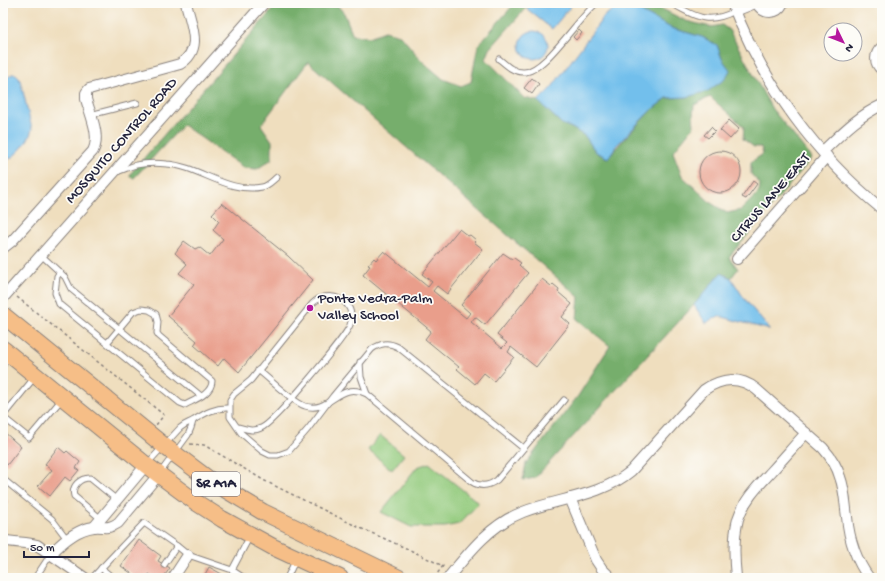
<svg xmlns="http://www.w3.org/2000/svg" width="885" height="581" font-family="'Gochi Hand',sans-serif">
  <rect width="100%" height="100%" fill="#fdfcf7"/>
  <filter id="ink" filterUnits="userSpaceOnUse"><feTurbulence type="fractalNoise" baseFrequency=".025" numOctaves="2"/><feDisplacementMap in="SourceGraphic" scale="8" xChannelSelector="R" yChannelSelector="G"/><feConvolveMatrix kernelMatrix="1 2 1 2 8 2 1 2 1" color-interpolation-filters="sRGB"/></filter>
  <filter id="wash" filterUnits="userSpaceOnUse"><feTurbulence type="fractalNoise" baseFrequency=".012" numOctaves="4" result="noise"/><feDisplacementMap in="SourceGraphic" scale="16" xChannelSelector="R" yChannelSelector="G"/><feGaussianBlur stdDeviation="0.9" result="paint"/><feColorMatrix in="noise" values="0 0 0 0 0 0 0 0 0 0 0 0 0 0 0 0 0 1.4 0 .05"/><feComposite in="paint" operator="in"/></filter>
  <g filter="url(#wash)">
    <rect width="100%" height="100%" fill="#efdebe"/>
    <g fill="#93ca7d" stroke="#5a765c">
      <path d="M380,435L404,455L392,470L368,450Z"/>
      <path d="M429,463L479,503L459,524L445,527H411L381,512L417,467Z"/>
    </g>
    <path fill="#76ae6c" stroke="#4c6854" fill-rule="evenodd" d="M278,3H335L344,13L353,35L369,37L385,31L400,35L422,61L443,79L461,86L471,82L478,45L515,3H526L528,5L525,9L490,49L486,59L524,98L538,101L562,124L572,128L585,136L596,152L607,158L650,111L667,98L687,97L729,71L722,59L717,45L702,37L671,28L636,9L619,6L622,3H650L686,21L711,27L722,25L729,30L772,109L812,158L729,257L738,269L731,278L721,273L694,305L535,478L523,480L526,463L578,396L610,346L577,319L579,297L308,62L261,125L272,141V159L257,169L244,168L183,125L134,178L130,177L131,173ZM710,97L744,127L743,139L754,147H761L763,154L751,162V174L760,184L759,192L741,210L727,213L711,203L682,176L673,152L694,126L693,115L694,105Z"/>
    <g fill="#72bfec" stroke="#4a7094">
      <path d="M531,3H568L571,6L552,29L527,9Z"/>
      <path d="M619,6L636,9L671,28L702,37L717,45L722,59L730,70L725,79L708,91L687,97L667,98L650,111L616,146L608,158L596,152L585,136L572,128L562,124L538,101L552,87L605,15Z"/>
      <circle cx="534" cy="45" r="14"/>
      <path d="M12,74H16L18,76L21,83L32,129C29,142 16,157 3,162V80Z"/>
      <path d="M721,273L731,278L744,298L770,330L719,316L706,323L694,305Z"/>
    </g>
    <g id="blocks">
      <g fill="#e99e8b">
        <path d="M579,30L582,33L576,40L573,37Z"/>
        <path d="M532,78L539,84L532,94L524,88Z"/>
        <path d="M729,120L739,129L730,139L720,130Z"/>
        <path d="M711,127L715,131L708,138L704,135Z"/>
        <circle cx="720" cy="172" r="21"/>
        <path d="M753,181L757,184L746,199L742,197Z"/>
        <path d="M222,203L288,256L313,280L239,372L224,358L218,366L194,345L197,341L168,316L194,284L179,273L187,264L175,253L184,241L195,249L199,247L210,256L223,239L213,230L219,221L212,214Z"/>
        <path d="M459,229L468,236L470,235L476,240L474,242L483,249L447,294L437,286L433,291L466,318L470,313L461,305L503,253L512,259L514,258L521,263L519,265L528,273L485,325L475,317L471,322L502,348L507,343L497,335L542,279L551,286L553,284L559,289L558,292L572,304L562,317L570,324L536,367L511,347L508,352L514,357L494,381L484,373L475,384L457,369L459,367L425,339L431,331L363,275L370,266L368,265L374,258L376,260L384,251L428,287L432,282L422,274Z"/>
        <path d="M3,431L21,447L7,465L3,462Z"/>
        <path d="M58,447L65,453L67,451L80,462L76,468L79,470L70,481L65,477L50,496L38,486L52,470L45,464Z"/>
        <path d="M3,497L8,501L4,507L7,509L3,514Z"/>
        <path d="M139,540L161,556L158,561L170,568L163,578H155L149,574L147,578H138L121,566Z"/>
        <path d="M209,567L229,578H203Z"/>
      </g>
    </g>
  </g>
  <g filter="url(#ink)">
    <use href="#blocks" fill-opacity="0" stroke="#88807c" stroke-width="1"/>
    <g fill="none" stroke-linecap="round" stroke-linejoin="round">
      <defs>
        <g id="service">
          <path d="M671,3C696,17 708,25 735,11"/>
          <path d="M499,59C506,65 513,72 523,72C545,73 578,17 597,3"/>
          <path d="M90,115L137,103"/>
          <path d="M116,172C123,170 129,167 136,165C146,163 157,163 167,164C199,166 228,194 262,187C268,186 272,181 277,177"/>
          <path d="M41,255L65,277L71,289L201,396"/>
          <path d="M60,272L57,276L55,293L59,304L180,403L185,405C194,400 212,394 212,381L159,336L157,333L158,322L156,314L149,310L141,309L133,312L107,343"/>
          <path d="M360,362L361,377L367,394"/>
          <path d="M3,365L9,357"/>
          <path d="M258,370C270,379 291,401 305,406C331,414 338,380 367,394L472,482C480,487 489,486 497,480L564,400"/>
          <path d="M3,416L34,378"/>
          <path d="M3,417L29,438L62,399"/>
          <path d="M238,427C246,429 253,432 261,428C273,424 346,337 350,325C358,301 328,287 312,304L251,380L234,394L230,400V417L241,433L262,451L270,455H278L289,451L308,429L333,396L372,349C381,343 388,342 398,347L523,448"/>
          <path d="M147,464L180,428C184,424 189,423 194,420C205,413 216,407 229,408"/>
          <path d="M160,473L188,435L191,428L193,421"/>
          <path d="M3,479L52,519L67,539"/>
          <path d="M101,519L74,496C71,486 80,478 90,478L117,500"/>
          <path d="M177,546L188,555L232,570"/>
          <path d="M101,568L113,578"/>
          <path d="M35,578L51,554"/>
          <path d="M92,578L144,523L177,546L164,565"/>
          <path d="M244,578L232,570L250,536"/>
          <path d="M287,578L296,559"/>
        </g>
        <g id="minor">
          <path d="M732,3C763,83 815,155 882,209"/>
          <path d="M757,3C763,15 777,15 783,3"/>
          <path d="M735,11L755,3"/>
          <path d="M882,47C874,54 874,63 882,70"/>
          <path d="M823,151C841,134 858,116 882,105"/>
          <path d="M3,248L12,241L93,151C101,136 90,114 86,99V93L89,89L180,64C204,49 191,25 186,3"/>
          <path d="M737,259L827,156"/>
          <path d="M3,298L264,3"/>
          <path d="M570,498L596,560L602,569L611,578"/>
          <path d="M94,527L146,465"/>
          <path d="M3,540C14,543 26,542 37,545L85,578"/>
          <path d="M51,554C62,542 77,529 94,527C105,526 107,530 118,523L159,474"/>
          <path d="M736,577C734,558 733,538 738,519C744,500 758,486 771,472C783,459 794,446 806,433"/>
          <path d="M173,578L188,555"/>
          <path d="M448,578C469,552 491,524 523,512C559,498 600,497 631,471L704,390C721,378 739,376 756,389L823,448C831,457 837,466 840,477C845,490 845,504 847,517C849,539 856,560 869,578"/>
        </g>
        <g id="primary">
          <path d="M3,315L163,445L211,481L263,512L399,578"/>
          <path d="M3,349L146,465L197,503L222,519L273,547L340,578"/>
        </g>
      </defs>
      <use href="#service" stroke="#88807c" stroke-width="7"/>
      <use href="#minor" stroke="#88807c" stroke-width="12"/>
      <use href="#primary" stroke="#88807c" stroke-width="18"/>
      <g stroke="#88807c" stroke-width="1.5" stroke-dasharray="3 3" stroke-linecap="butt">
        <path d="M17,297L164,415L156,425"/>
        <path d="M190,444L204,445L265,481L358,527L408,549L443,566L434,578"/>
      </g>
      <use href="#service" stroke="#fff" stroke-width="5"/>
      <use href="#minor" stroke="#fff" stroke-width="10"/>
      <use href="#primary" stroke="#f6be87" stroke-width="16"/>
    </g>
  </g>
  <circle fill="#b5179e" stroke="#fdfcf7" stroke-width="1.5" cx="310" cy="308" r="4"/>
  <g text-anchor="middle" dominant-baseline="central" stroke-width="3.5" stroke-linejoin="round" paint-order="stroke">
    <rect fill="#fdfcf7" stroke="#646373" stroke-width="1" x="192" y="472" width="48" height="24" rx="3"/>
    <g font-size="14" font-weight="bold" fill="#22223b">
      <text x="216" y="484">SR A1A</text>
    </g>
    <g font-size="15" fill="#22223b" stroke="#fdfcf7">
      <text transform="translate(122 141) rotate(-49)">MOSQUITO CONTROL ROAD</text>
      <text transform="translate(771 198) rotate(-49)">CITRUS LANE EAST</text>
    </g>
    <g font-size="15" fill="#22223b" stroke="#fdfcf7" text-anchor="start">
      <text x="318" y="299">Ponte Vedra-Palm<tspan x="318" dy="17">Valley School</tspan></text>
    </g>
  </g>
  <rect width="885" height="581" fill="none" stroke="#fdfcf7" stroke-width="16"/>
  <g transform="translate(843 42) rotate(133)"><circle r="19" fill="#fdfcf7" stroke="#a5a5ac"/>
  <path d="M0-3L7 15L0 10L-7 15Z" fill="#b5179e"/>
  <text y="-6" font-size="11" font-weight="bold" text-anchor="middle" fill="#22223b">N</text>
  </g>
  <path d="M24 551v6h65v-6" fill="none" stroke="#22223b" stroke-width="2"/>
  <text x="30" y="551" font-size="12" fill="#22223b" stroke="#fdfcf7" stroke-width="3" paint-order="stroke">50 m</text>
</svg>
